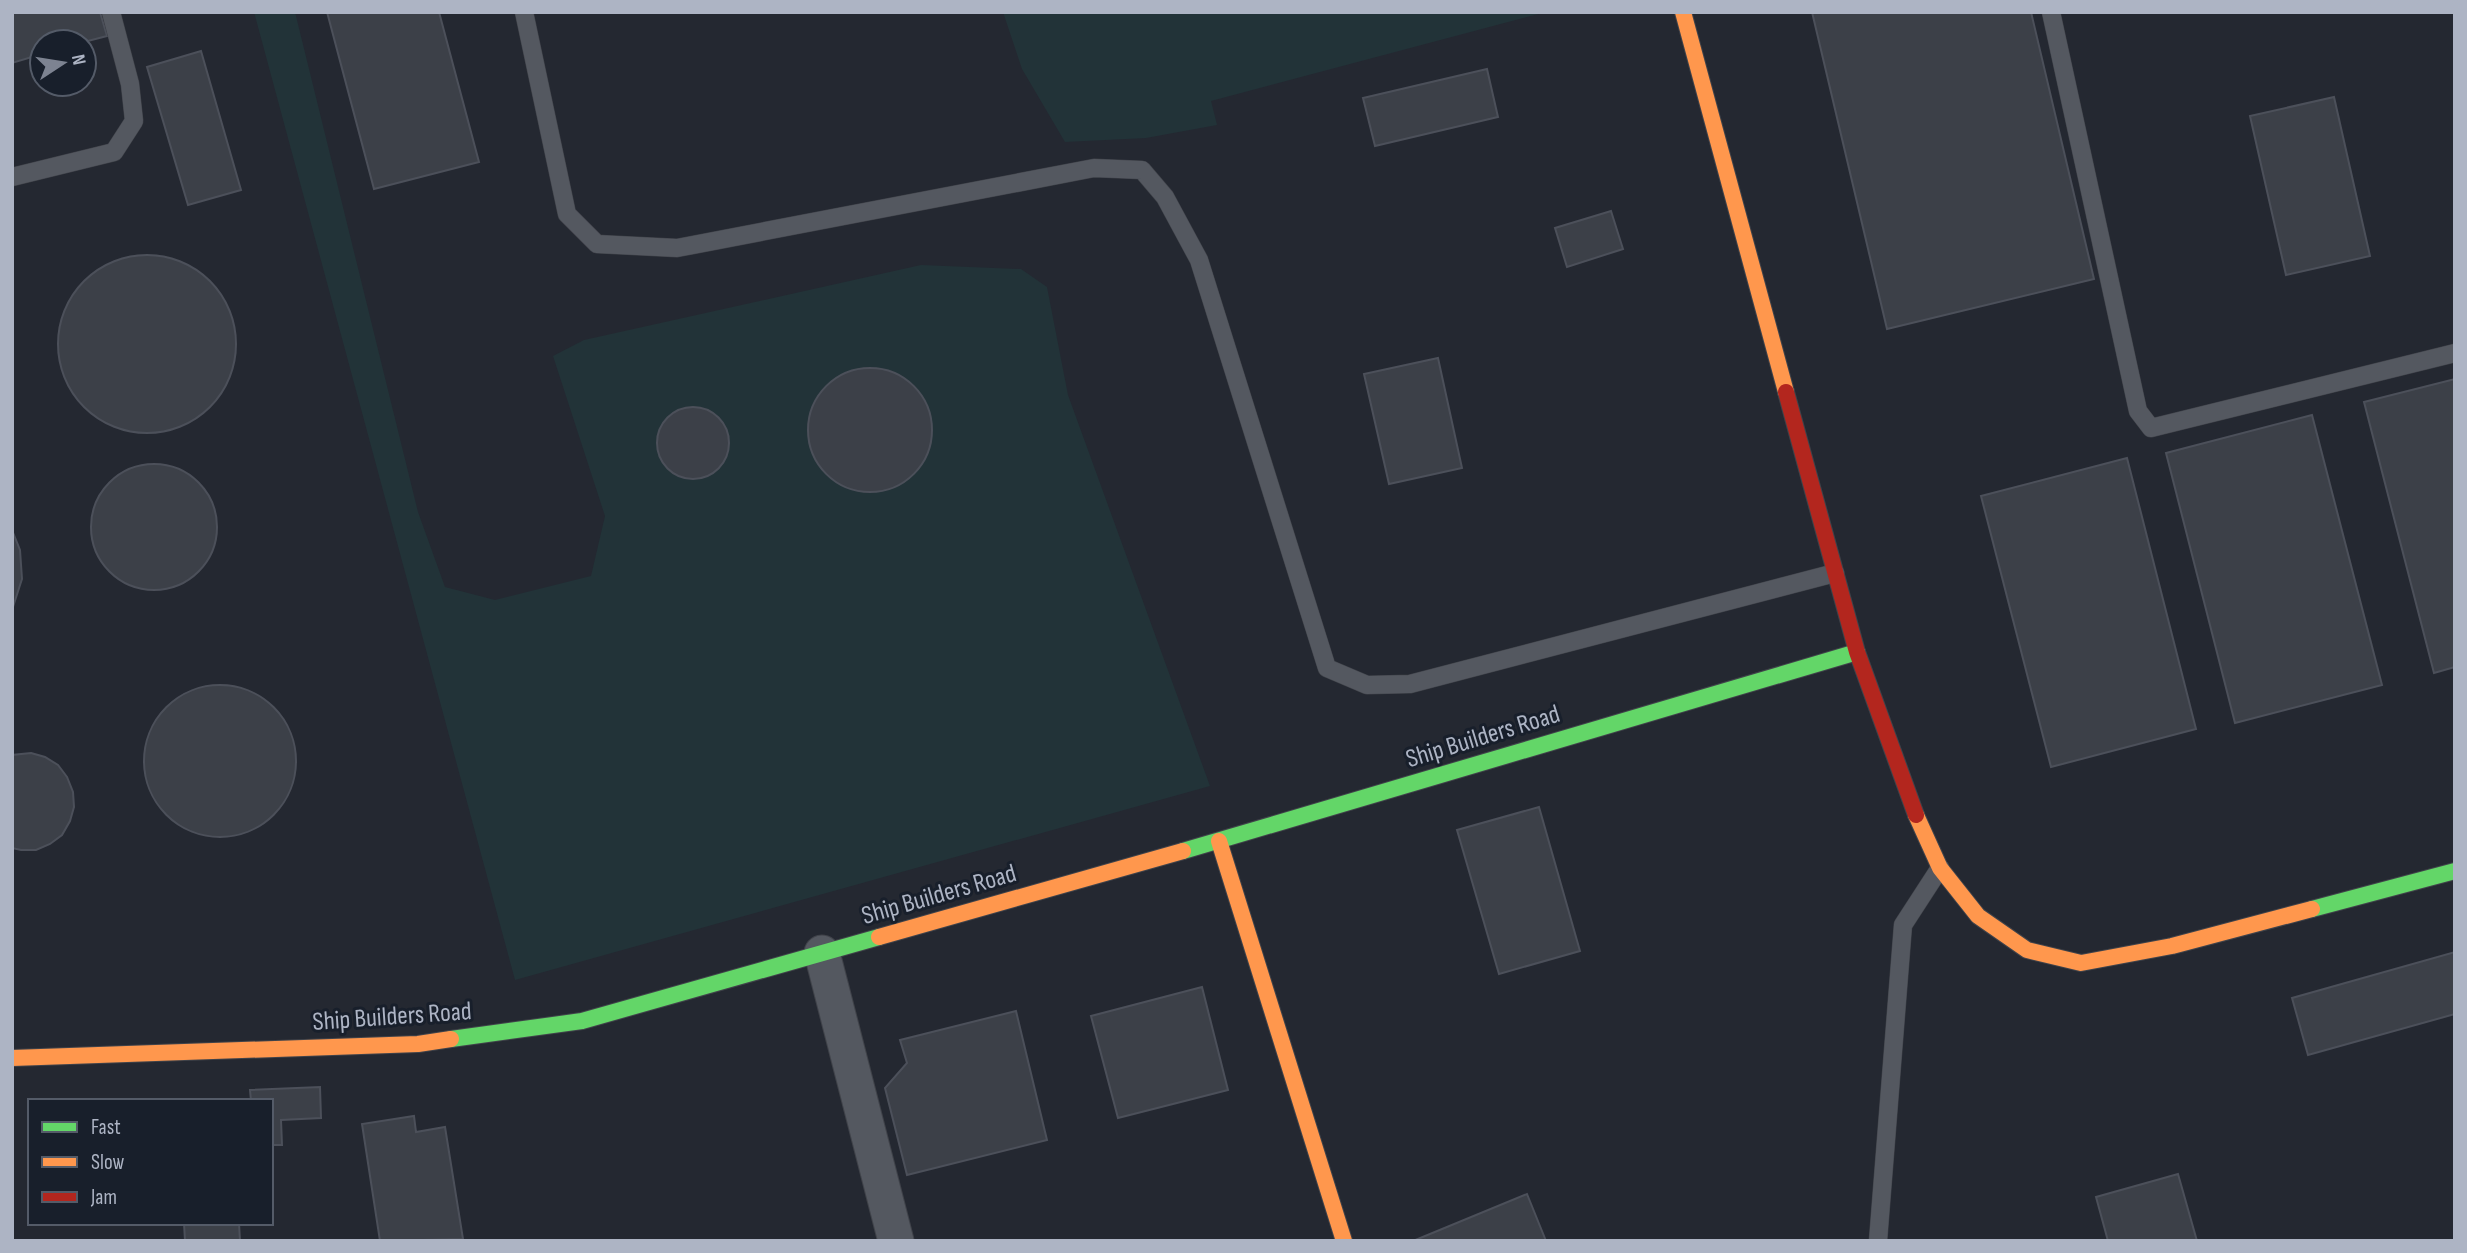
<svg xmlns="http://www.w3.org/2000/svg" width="2467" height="1253" font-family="'Sofia Sans Condensed',sans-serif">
  <rect width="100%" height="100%" fill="#242831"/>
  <g fill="#223338">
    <path d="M254,12H295L418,512L445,587L495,600L591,576L605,516L553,356L584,340L921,265L1021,269L1047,287L1068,395L1210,786L515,980Z"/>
    <path d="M1003,12H1546L1211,101L1217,125L1146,138L1065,142L1022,69Z"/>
  </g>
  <g fill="#3c4048" stroke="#4c505a" stroke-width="2">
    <path d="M12,12H100L107,36L84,42H42V54L12,63Z"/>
    <path d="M327,12H439L479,162L374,189Z"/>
    <path d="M1812,12H2031L2094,279L1887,329Z"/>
    <path d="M201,51L241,190L188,205L147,67Z"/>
    <path d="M1487,69L1498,117L1375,146L1363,98Z"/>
    <path d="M2334,97L2370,256L2286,275L2250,116Z"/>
    <path d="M1611,211L1623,249L1567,267L1555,228Z"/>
    <circle cx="147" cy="344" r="89"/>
    <path d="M1438,358L1462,468L1389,484L1364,374Z"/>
    <circle cx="870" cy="430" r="62"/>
    <path d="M2455,379V667L2434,673L2364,402Z"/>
    <circle cx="693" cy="443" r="36"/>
    <path d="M2312,415L2382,685L2235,723L2166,453Z"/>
    <path d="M2127,458L2196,729L2051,767L1981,496Z"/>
    <circle cx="154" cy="527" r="63"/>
    <path d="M12,530L20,550L22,579L12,610Z"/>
    <circle cx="220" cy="761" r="76"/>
    <path d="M31,753L45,757L58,765L67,777L73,792L74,807L70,821L62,835L50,844L36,850H21L12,848V755Z"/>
    <path d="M1539,807L1580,951L1499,974L1457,830Z"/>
    <path d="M2455,952V1014L2308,1055L2292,998Z"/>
    <path d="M1202,987L1228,1090L1118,1118L1091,1016Z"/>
    <path d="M1016,1011L1047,1140L907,1175L885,1088L907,1063L900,1040Z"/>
    <path d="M320,1087L321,1118L281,1120L282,1145H271V1101H251L250,1090Z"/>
    <path d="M414,1116L416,1132L445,1127L463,1239L380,1241L362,1124Z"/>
    <path d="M2178,1174L2197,1241H2108L2096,1197Z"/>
    <path d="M1527,1194L1546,1241H1413Z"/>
    <path d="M184,1223H239L240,1241H185Z"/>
  </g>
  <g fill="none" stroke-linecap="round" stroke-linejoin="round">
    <defs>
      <g id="lane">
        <path d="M524,12L567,214L597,244L677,248L1094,168L1142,170L1165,197L1199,260L1327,668L1367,685L1410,684L1835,573"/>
        <path d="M2051,12L2138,411L2151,428L2455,353"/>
        <path d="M12,177L114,152L134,121L130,84L111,12"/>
        <path d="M1878,1241L1903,925L1940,868"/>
      </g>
      <path id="street" d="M822,953L896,1241"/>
      <g id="fast">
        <path d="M1183,851L1857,652"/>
        <path d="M2312,909L2455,871"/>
        <path d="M451,1039L582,1021L879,937"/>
      </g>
      <g id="slow">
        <path d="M1683,12L1786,392"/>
        <path d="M1916,815L1940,868L1978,916L2027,950L2081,963L2172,946L2312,909"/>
        <path d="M1219,841L1344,1241"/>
        <path d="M879,937L1183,851"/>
        <path d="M12,1058L418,1044L451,1039"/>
      </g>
      <path id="jam" d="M1786,392L1857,652L1916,815"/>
    </defs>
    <use href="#lane" stroke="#40434a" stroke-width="19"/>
    <use href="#street" stroke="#40434a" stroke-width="37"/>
    <use href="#fast" stroke="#40434a" stroke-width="18"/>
    <use href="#slow" stroke="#40434a" stroke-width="18"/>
    <use href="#jam" stroke="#40434a" stroke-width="18"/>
    <use href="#lane" stroke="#545860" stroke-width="18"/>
    <use href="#street" stroke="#545860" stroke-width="35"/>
    <use href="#fast" stroke="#63d668" stroke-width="16"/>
    <use href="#slow" stroke="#ff974d" stroke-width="16"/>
    <use href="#jam" stroke="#b3261e" stroke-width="16"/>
  </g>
  <g text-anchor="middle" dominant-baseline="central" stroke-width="6" stroke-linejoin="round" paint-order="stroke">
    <g font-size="26" fill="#adb4c4" stroke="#181f2b">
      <text transform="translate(1483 737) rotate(-17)">Ship Builders Road</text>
      <text transform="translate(939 895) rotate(-16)">Ship Builders Road</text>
      <text transform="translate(392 1017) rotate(-4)">Ship Builders Road</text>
    </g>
  </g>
  <rect width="2467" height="1253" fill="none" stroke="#adb4c4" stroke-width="28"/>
  <rect x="28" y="1099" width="245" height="126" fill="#181f2b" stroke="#545b68" stroke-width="2"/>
  <rect x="42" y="1122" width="35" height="10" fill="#63d668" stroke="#545b68" stroke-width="2"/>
  <text x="91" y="1134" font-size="21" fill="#adb4c4">Fast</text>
  <rect x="42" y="1157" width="35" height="10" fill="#ff974d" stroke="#545b68" stroke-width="2"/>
  <text x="91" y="1169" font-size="21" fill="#adb4c4">Slow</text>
  <rect x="42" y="1192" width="35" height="10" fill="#b3261e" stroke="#545b68" stroke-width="2"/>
  <text x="91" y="1204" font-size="21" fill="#adb4c4">Jam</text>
  <g transform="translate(63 63) rotate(78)"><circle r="33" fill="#181f2b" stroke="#545b68" stroke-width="2"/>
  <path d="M0-5L12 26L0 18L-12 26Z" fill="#7d8391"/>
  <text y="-10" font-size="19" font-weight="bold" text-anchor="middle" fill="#adb4c4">N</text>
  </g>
</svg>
